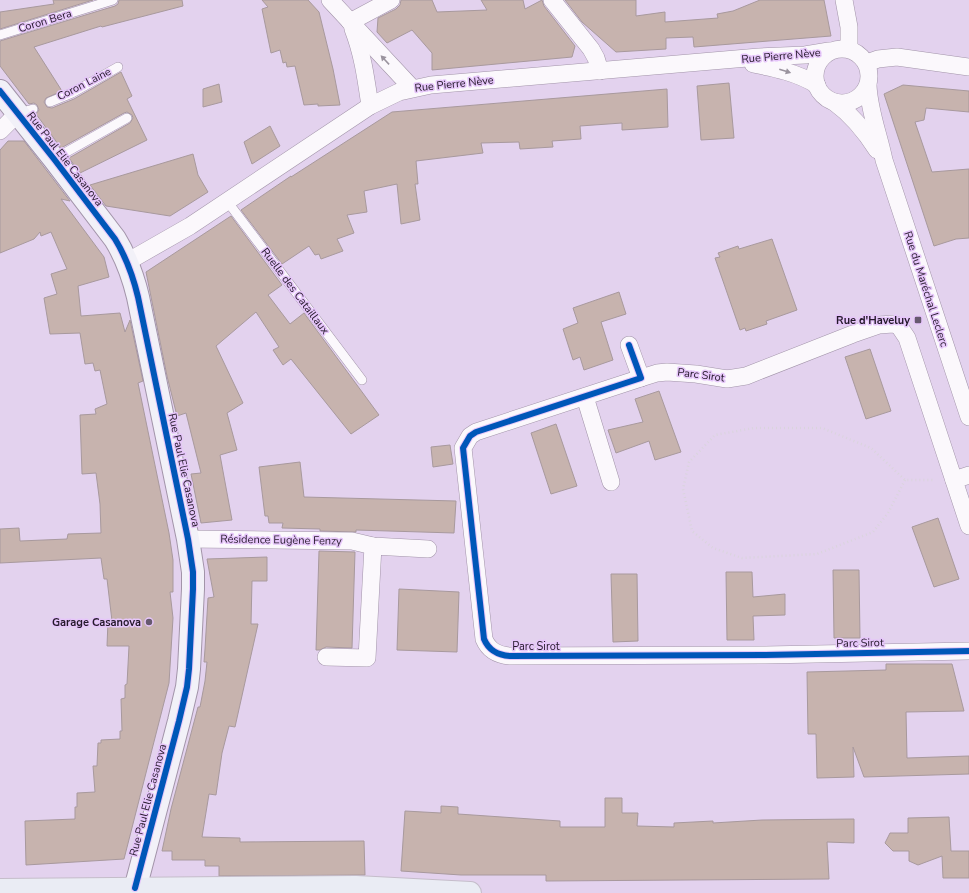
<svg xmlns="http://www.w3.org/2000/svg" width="969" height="893" font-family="'Nunito Sans',sans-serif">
  <rect width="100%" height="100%" fill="#e3d2ee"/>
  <g fill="#c7b3ae" stroke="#a8999d">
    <path d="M53,0H93L0,29V12L54,4Z"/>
    <path d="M119,0H182L183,6L102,27L101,26L34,47L62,91L46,98L44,102L47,107L52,108L74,99L121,72L132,96L127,99L147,140L80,173L69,158L130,123L133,118L132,115L127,112L124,113L61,148L36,114L39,110L37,105L34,103L29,104L0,66V41L115,6L118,4Z"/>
    <path d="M262,0H308L319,12L333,69L340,105L318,106V104L304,105L295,66L287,67L286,62L283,63L280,50L271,53L262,9L268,7Z"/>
    <path d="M401,0H432L437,12L487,10L481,0H523L525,9L542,0L544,6L575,46L572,57L432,70V53L412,30L387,43L377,32L378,18L396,9L400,5Z"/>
    <path d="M565,0H636V16L665,12V22L718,18L717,14L733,11L760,0H824L831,36L694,47L693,37L666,38V49L616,52L582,22Z"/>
    <path d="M729,83L734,138L701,140L697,86Z"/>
    <path d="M219,84L222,102L203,107V89Z"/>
    <path d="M903,85L969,91V112L926,108L924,120L915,122L932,172L969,169V238L956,239L934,246L884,94Z"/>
    <path d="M667,89L668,127L622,130V123L580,126L581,139L552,141L553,147L520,149L519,142L481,143L483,153L416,161L418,184H415L420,220L401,224L397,184L364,191L367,212L347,215L354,233L337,239L343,251L321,259L319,254L315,255L309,246L282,264L241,210L291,176V177L392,112Z"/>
    <path d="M270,126L280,146L252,164L244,142Z"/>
    <path d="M8,141H24L70,201L61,199L104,257L109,277L78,286L81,316L120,313L125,332L130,320L143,381L138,383L169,533L173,560V592H170L173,618L169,683L124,859L26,865L25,821L75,819V807H77V793L95,792L93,766H97L98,743H101V740L120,739V731H122L121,699L125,698V685L127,684L129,646H107L108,621H112L107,579H104L101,558L0,563V529L19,528L20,541L67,539L68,534L101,533L100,504L96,473L82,474L80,415L96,414L95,409L107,404L100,370L95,371L93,363L85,364L80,333L50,334L44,298L57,294L51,274L67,269L51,232L41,236L40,232L34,239L0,253V150Z"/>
    <path d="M193,154L198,175L208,192L170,216L106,206L90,185Z"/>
    <path d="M231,216L282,285L268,295L290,324L304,313L379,415L351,434L291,359L283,365L273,350L279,347L256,312L216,346L243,403L227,413L237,450L220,455L232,520L201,523L191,474L201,473L186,413L177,416L167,376L146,272Z"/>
    <path d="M772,239L797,310L766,321L767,324L746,331L745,328L740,330L715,258L720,257L718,253L738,246L739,249Z"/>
    <path d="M619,292L626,314L601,322L613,360L584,370L580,357L573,360L563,329L578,323L573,308Z"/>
    <path d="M870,349L891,411L866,419L845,357Z"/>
    <path d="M659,391L681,452L655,460L649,441L616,453L608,430L643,422L635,399Z"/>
    <path d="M556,424L577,486L551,494L531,433Z"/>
    <path d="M450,445L453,464L433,467L431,447Z"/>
    <path d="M300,462L304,497L456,501L454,533L356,530V532L320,531V529L282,528L283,523H269L268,516H265L259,467Z"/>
    <path d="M938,518L959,579L934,587L912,527Z"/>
    <path d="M319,551L355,552L352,648L326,647L320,650H316Z"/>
    <path d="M267,557V581H252L251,624H258L235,727L229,726L222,753L216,795L209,794L202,837L240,838V842L364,841L365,875L219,876V866H205V860H172V851H162L171,809L198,707H200L205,681L207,662H204L205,649L208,598L214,597L207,559Z"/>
    <path d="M833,570H859L860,638H834Z"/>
    <path d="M726,572H752L753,597L785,594V615L753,616L754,640H727Z"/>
    <path d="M611,574H637L638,641L613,642Z"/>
    <path d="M399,589L459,592L457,652L397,650Z"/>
    <path d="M886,664H952L964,711L906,712L907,758L969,756V774L864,777L853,747L854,777L817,778L816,734H808L807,672L886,670Z"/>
    <path d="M605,798H622V813H638L637,826L674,827V823L713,821V823L762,820L854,819V843L827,842L829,879L546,881V875H461L401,871L405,811L441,813V806L458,807V814L560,821V827H605Z"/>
    <path d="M949,817L951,851H969V878H943L942,856L918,865L909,861V851H893L885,843L890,833H908V818Z"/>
  </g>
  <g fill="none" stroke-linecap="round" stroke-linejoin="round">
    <defs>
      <g id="lane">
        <path d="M0,35L113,0"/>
        <path d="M50,102L72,93L118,67"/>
        <path d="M19,113L33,109"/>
        <path d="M54,159L127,118"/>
        <path d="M227,201L362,380"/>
      </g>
      <g id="street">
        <path d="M330,0L412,88"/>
        <path d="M552,0L591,49L596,58L600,71"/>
        <path d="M844,0L849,27V49"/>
        <path d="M350,22L391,0"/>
        <path d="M353,29C363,55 366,79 370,106"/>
        <circle cx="842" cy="76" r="27"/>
        <path d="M867,63L878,59L897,57L969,67"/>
        <path d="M753,64C775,68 798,73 817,85"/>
        <path d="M868,85C869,111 879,135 884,160L969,417"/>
        <path d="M834,102C852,115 865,131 877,150"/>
        <path d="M0,131L17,114"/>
        <path d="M127,262L190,226L370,106L399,92L431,85L759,57L805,55L829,51"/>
        <path d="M629,345L641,378L476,432L470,436L463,448L484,639C489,651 498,655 510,656L765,655L969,651"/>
        <path d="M641,378L657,373L667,372L696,374L727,379L746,376L853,334L879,325L893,324L899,326L907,338L969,526"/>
        <path d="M585,397L611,482"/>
        <path d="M954,480L969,475"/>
        <path d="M188,539L352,541L373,546L428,549"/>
        <path d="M326,657L367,658L373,546"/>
      </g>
      <path id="secondary" d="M0,91L54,159L115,239C126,257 133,276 138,297L188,539L193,572V589L189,669L187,687L179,721L134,893"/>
      <path id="primary" d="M0,890L356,887L470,893"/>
    </defs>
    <use href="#lane" stroke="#a294a9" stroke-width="10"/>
    <use href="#street" stroke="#a294a9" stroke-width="18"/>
    <use href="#secondary" stroke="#a294a9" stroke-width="24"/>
    <use href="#primary" stroke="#c5bdca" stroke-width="24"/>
    <path stroke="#dad4dd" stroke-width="2.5" stroke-dasharray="1 3" stroke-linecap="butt" d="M905,480L888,513L873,532L817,554L742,558L713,548L692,531L683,489L689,462L715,435L754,428H822L871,448L905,480H933"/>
    <use href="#lane" stroke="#fbf8fc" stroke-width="9"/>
    <use href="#street" stroke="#fbf8fc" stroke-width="17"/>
    <use href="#secondary" stroke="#f2f1f8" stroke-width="22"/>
    <use href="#primary" stroke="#eaecf4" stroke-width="22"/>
    <defs>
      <g id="cycleway">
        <path d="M0,91L54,159L115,239C126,257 133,276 138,297L188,539L193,572V589L189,669L187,687L179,721L135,888"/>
        <path d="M629,345L641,378L476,432L470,436L463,448L484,639C489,651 498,655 510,656L765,655L969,651"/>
      </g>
    </defs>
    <use href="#cycleway" stroke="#e6c6fa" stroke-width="8"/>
    <use href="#cycleway" stroke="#0057b8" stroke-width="6"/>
  </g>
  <defs><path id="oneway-solid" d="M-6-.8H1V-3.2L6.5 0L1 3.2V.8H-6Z"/></defs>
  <g fill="#9a939e">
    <use href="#oneway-solid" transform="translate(385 60) rotate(-133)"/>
    <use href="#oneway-solid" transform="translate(785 71) rotate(17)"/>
  </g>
  <g fill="#67596f" stroke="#e6c6fa" stroke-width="1.5">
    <rect x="914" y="316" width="8" height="8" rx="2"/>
    <circle cx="149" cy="622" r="4"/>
  </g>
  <g text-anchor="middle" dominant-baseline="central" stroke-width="3" stroke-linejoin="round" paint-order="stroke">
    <g font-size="11" fill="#24182a" stroke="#e6c6fa">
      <text transform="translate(45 21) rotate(-17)">Coron Bera</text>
      <text transform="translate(781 56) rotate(-5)">Rue Pierre Nève</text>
      <text transform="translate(84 84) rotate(-27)">Coron Laine</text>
      <text transform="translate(454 84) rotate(-6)">Rue Pierre Nève</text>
      <text transform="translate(65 159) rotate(52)">Rue Paul Elie Casanova</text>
      <text transform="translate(926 289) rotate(72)">Rue du Maréchal Leclerc</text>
      <text transform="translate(295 291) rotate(53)">Ruelle des Cataillaux</text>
      <text transform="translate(701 375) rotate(7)">Parc Sirot</text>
      <text transform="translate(184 470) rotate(78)">Rue Paul Elie Casanova</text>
      <text transform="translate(281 540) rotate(1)">Résidence Eugène Fenzy</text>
      <text transform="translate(860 643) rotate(-1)">Parc Sirot</text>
      <text x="536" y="646">Parc Sirot</text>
      <text transform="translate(148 800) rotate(-75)">Rue Paul Elie Casanova</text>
    </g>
    <g font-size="11" font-weight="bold" fill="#24182a" stroke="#e6c6fa" text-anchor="end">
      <text x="910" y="320">Rue d'Haveluy</text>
      <text x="141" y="622">Garage Casanova</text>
    </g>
  </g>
</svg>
